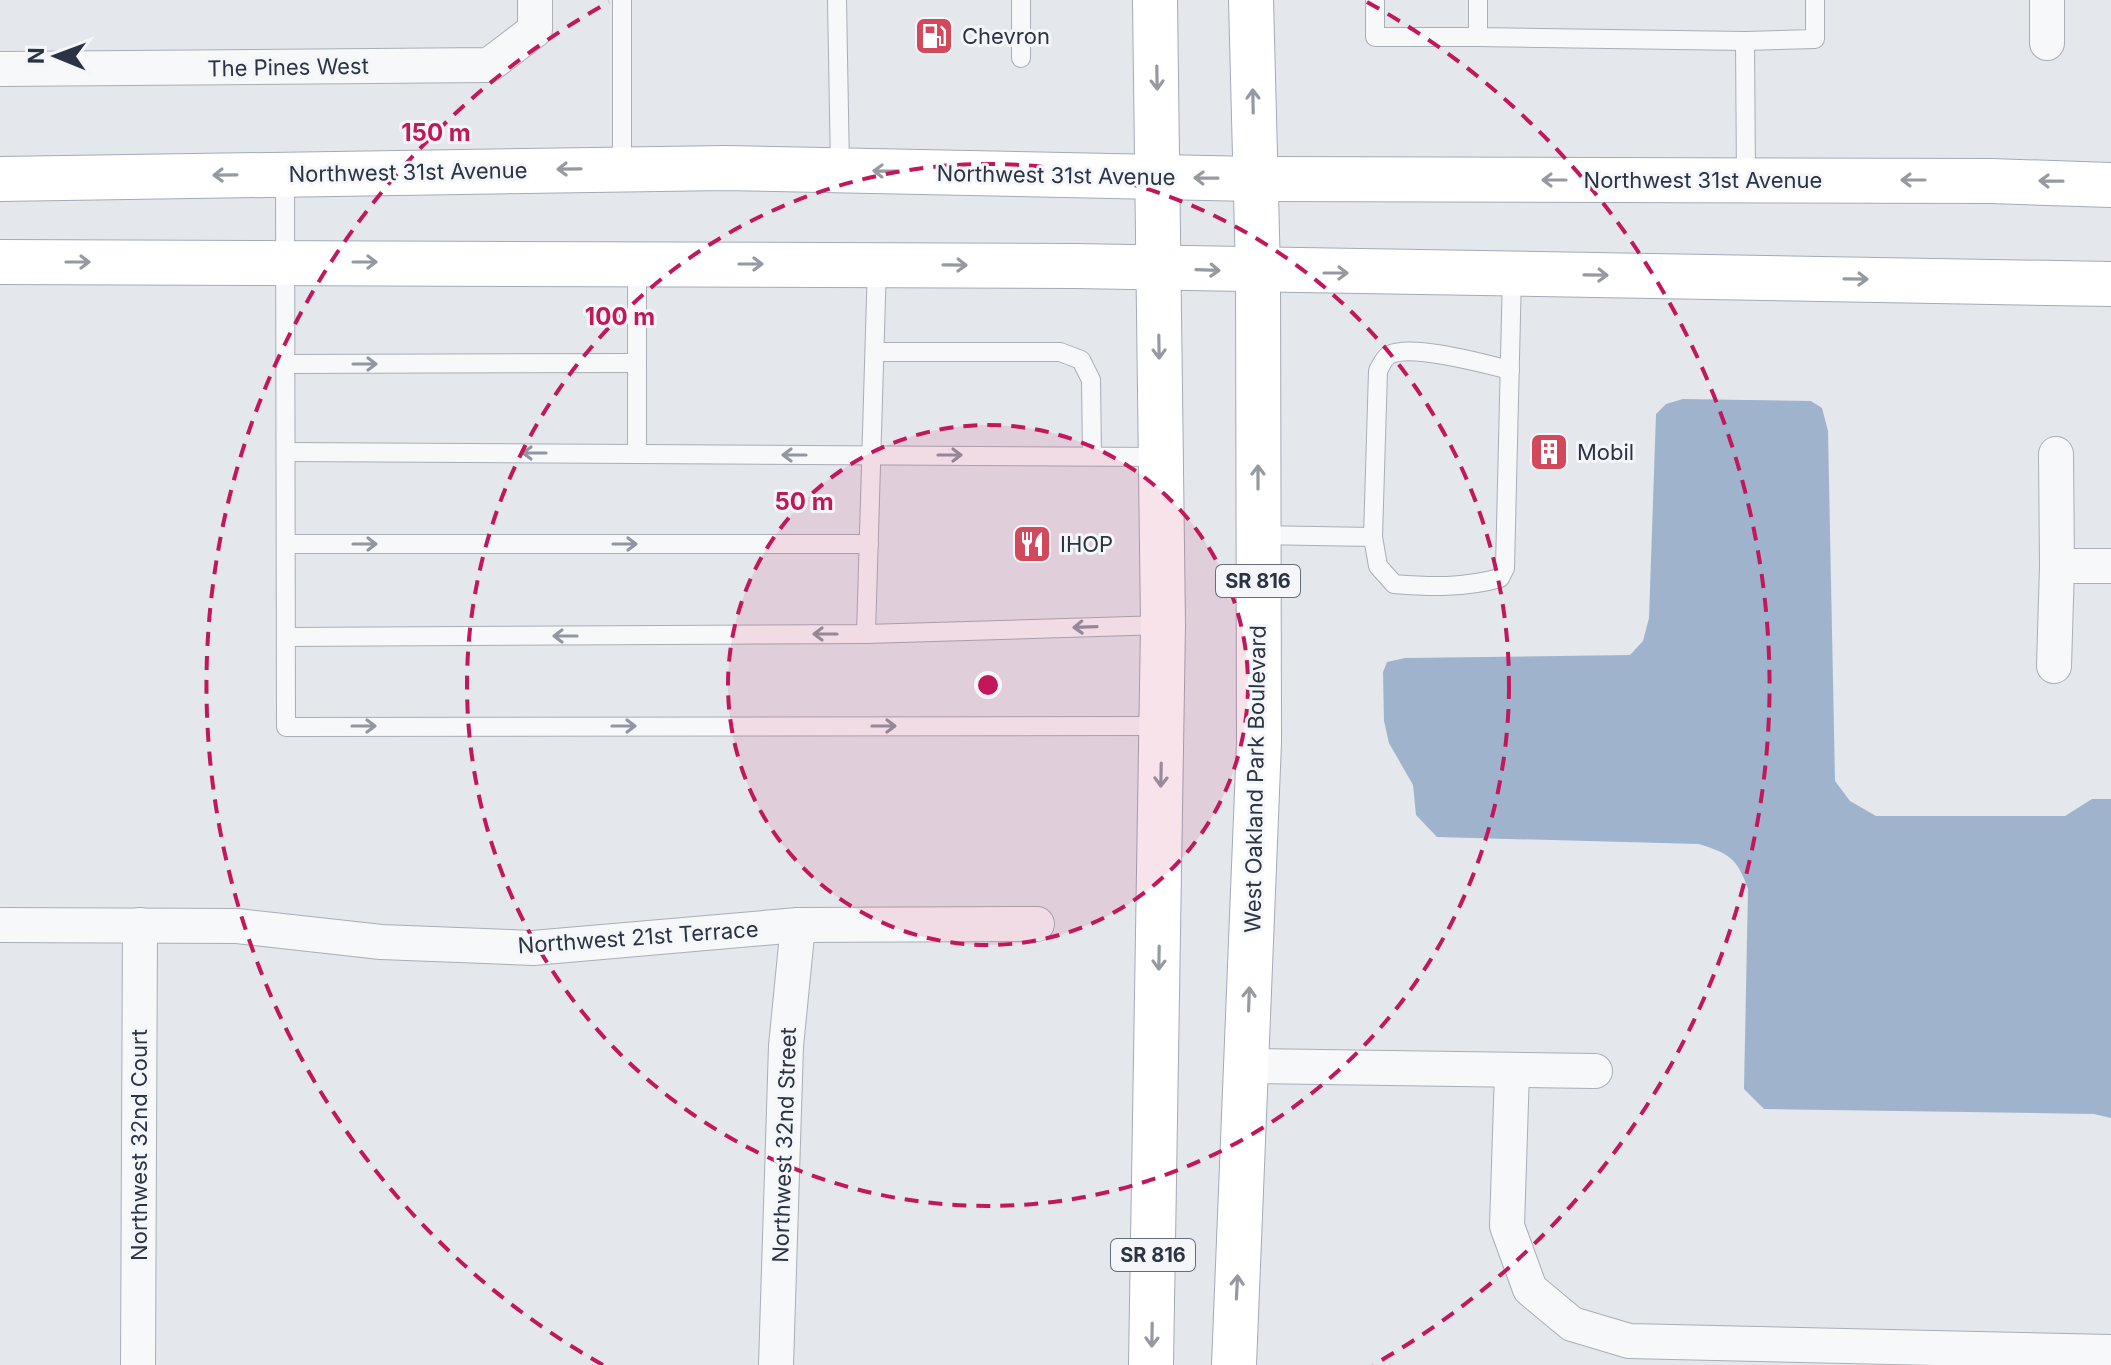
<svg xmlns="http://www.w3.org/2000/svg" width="2111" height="1365" font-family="Inter,sans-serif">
  <rect width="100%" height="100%" fill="#e4e7ec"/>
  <path fill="#9fb4cc" d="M1683,399L1811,401L1822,408L1828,431L1835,781L1850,801L1876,816H2065L2092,799H2111V1118L2094,1114L1764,1109L1744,1089L1748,889C1737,858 1730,854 1699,844L1437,837L1416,815L1413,785L1389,743L1384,721L1383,672L1387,662L1405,658L1630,655L1643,641L1649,618L1656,414L1666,404Z"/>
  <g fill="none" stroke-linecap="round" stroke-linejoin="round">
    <defs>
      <g id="lane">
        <path d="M837,0L840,169"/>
        <path d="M1375,0V37H1478"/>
        <path d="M1478,0V37L1745,41"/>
        <path d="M1021,58V0"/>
        <path d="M622,168V0"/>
        <path d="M285,174L286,727L1162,726"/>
        <path d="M1746,181L1745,41L1815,39V0"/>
        <path d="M637,265V454"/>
        <path d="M875,352H1060L1081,360L1091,380L1092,456"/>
        <path d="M287,364L637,363"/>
        <path d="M286,452L1161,457"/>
        <path d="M1258,535L1373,537L1378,566L1394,584C1431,587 1464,588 1500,578L1505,568L1512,274"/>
        <path d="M1373,537L1378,371C1381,365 1384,358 1389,355C1411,343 1485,364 1510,370"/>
        <path d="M287,544H869"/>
        <path d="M866,634L877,264"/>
        <path d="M287,637L866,634L1163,625"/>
      </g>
      <g id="street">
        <path d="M2047,43V0"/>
        <path d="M0,69L489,65L535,30V0"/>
        <path d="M2056,454L2057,566H2111"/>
        <path d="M2054,666L2057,566"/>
        <path d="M0,925L237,926L381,942L533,948L798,925L1037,924"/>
        <path d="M1247,1066L1595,1071"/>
        <path d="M1512,1071L1507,1226L1530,1289L1572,1324L1629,1341L2111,1352"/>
        <path d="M138,1365L140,925"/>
        <path d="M776,1365L786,1046L798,925"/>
      </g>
      <g id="primary">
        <path d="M0,179L726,168L1254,179L1991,181L2111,185"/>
        <path d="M0,262L1075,266L2111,284"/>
        <path d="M1151,1365L1163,625L1155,0"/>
        <path d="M1234,1365L1259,742L1258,272L1251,0"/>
      </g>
    </defs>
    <use href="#lane" stroke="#a9aeb7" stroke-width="20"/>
    <use href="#street" stroke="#a9aeb7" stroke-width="36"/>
    <use href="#primary" stroke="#a3abb8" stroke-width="46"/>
    <use href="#lane" stroke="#f7f8fa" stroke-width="18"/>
    <use href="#street" stroke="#f7f8fa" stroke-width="34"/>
    <use href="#primary" stroke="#fff" stroke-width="44"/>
  </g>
  <defs><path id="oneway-shaft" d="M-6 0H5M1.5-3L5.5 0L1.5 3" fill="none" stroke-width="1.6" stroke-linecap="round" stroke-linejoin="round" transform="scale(2)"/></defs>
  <g stroke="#959aa2">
    <use href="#oneway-shaft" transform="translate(1157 78) rotate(89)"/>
    <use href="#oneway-shaft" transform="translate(1253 101) rotate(-91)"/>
    <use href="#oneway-shaft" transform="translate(569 169) rotate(179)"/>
    <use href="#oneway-shaft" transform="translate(885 171) rotate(-179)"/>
    <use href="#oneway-shaft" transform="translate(225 175) rotate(179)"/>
    <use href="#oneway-shaft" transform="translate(1206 178) rotate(-179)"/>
    <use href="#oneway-shaft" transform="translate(1554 180) rotate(-180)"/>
    <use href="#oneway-shaft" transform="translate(1913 180) rotate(180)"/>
    <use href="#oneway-shaft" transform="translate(2051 181) rotate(-179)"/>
    <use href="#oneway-shaft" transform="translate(78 262)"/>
    <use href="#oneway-shaft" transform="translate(365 262)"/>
    <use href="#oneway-shaft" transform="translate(751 264)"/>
    <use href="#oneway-shaft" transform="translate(955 265) rotate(1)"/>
    <use href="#oneway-shaft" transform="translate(1208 270) rotate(2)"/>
    <use href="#oneway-shaft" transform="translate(1336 273)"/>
    <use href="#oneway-shaft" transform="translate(1596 275) rotate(1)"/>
    <use href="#oneway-shaft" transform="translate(1856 279) rotate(1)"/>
    <use href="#oneway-shaft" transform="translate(1159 347) rotate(89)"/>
    <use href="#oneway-shaft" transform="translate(1258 477) rotate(-90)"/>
    <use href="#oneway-shaft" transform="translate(1161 775) rotate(91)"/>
    <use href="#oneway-shaft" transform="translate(1159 958) rotate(91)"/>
    <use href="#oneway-shaft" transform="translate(1249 999) rotate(-88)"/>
    <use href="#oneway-shaft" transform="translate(1237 1287) rotate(-87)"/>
    <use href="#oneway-shaft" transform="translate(1152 1335) rotate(91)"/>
  </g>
  <g stroke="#9196a0">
    <use href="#oneway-shaft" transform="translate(365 364)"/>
    <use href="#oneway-shaft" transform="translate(534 453) rotate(-180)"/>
    <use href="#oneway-shaft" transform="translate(794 455) rotate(-180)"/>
    <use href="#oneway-shaft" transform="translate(950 455)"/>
    <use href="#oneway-shaft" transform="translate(365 544)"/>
    <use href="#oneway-shaft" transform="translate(625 544)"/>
    <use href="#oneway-shaft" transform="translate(1085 627) rotate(178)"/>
    <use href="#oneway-shaft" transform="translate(825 634) rotate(180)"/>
    <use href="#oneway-shaft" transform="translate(565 636) rotate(180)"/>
    <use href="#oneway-shaft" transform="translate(364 726)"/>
    <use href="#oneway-shaft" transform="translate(624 726)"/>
    <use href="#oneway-shaft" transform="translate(884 726)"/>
  </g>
  <circle cx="988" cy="685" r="260" fill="#c2185b" fill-opacity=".12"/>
  <g fill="none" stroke="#c2185b" stroke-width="4" stroke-dasharray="14 10">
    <circle cx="988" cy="685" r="260"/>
    <circle cx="988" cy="685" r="521"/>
    <path d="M603 1365A781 781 0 0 1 609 2M1367 2A781 781 0 0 1 1373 1365"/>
  </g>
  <defs>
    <symbol id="fuel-square" viewBox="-11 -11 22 22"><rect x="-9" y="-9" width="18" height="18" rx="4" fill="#d1495b" stroke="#f4f6f9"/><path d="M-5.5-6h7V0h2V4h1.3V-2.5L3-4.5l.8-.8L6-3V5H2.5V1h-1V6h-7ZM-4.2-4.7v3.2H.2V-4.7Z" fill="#fff"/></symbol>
    <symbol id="building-square" viewBox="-11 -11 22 22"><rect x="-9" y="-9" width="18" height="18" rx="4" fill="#d1495b" stroke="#f4f6f9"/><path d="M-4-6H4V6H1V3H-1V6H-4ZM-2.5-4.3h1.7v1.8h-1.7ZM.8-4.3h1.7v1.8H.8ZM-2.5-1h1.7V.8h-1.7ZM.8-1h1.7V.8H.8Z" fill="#fff"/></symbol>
    <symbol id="restaurant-square" viewBox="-11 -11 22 22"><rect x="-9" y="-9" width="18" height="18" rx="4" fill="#d1495b" stroke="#f4f6f9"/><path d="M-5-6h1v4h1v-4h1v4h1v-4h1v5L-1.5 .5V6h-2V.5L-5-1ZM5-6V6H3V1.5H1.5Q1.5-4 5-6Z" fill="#fff"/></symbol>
  </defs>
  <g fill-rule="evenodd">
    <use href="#fuel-square" x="912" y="14" width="44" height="44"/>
    <use href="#building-square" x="1527" y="430" width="44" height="44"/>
    <use href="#restaurant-square" x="1010" y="522" width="44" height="44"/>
  </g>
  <g text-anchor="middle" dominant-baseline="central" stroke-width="6" stroke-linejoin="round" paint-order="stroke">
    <g fill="#f4f6f9" stroke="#676e7b" stroke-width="2">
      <rect x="1216" y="565" width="84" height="32" rx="6"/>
      <rect x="1111" y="1239" width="84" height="32" rx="6"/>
    </g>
    <g font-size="20" font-weight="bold" fill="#2b3445">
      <text x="1258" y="581">SR 816</text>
      <text x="1153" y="1255">SR 816</text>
    </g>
    <g font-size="22" fill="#2b3445" stroke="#f4f6f9" text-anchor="start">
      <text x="962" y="36">Chevron</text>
      <text x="1577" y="452">Mobil</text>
      <text x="1060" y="544">IHOP</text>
    </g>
    <g font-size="22" fill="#2b3445" stroke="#f4f6f9">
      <text transform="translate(288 67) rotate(-1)">The Pines West</text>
      <text transform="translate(408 172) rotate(-1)">Northwest 31st Avenue</text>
      <text transform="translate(1056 175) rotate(1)">Northwest 31st Avenue</text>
      <text x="1703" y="180">Northwest 31st Avenue</text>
      <text transform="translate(1255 779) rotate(-89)">West Oakland Park Boulevard</text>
      <text transform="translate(638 937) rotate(-4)">Northwest 21st Terrace</text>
      <text transform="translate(139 1145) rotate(-90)">Northwest 32nd Court</text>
      <text transform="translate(784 1145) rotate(-88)">Northwest 32nd Street</text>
    </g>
  </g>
  <circle cx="988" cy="685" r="12" fill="#c2185b" stroke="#f4f6f9" stroke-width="4"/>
  <g font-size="24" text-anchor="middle" font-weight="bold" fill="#c2185b" stroke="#f4f6f9" stroke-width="6" stroke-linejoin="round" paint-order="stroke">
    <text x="436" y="141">150 m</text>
    <text x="620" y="325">100 m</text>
    <text x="804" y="510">50 m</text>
  </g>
  <g transform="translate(56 56) rotate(271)" stroke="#f4f6f9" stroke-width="6" paint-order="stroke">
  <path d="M0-6L14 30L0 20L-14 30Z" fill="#2b3445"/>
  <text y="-12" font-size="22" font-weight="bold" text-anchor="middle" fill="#2b3445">N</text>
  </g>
</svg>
